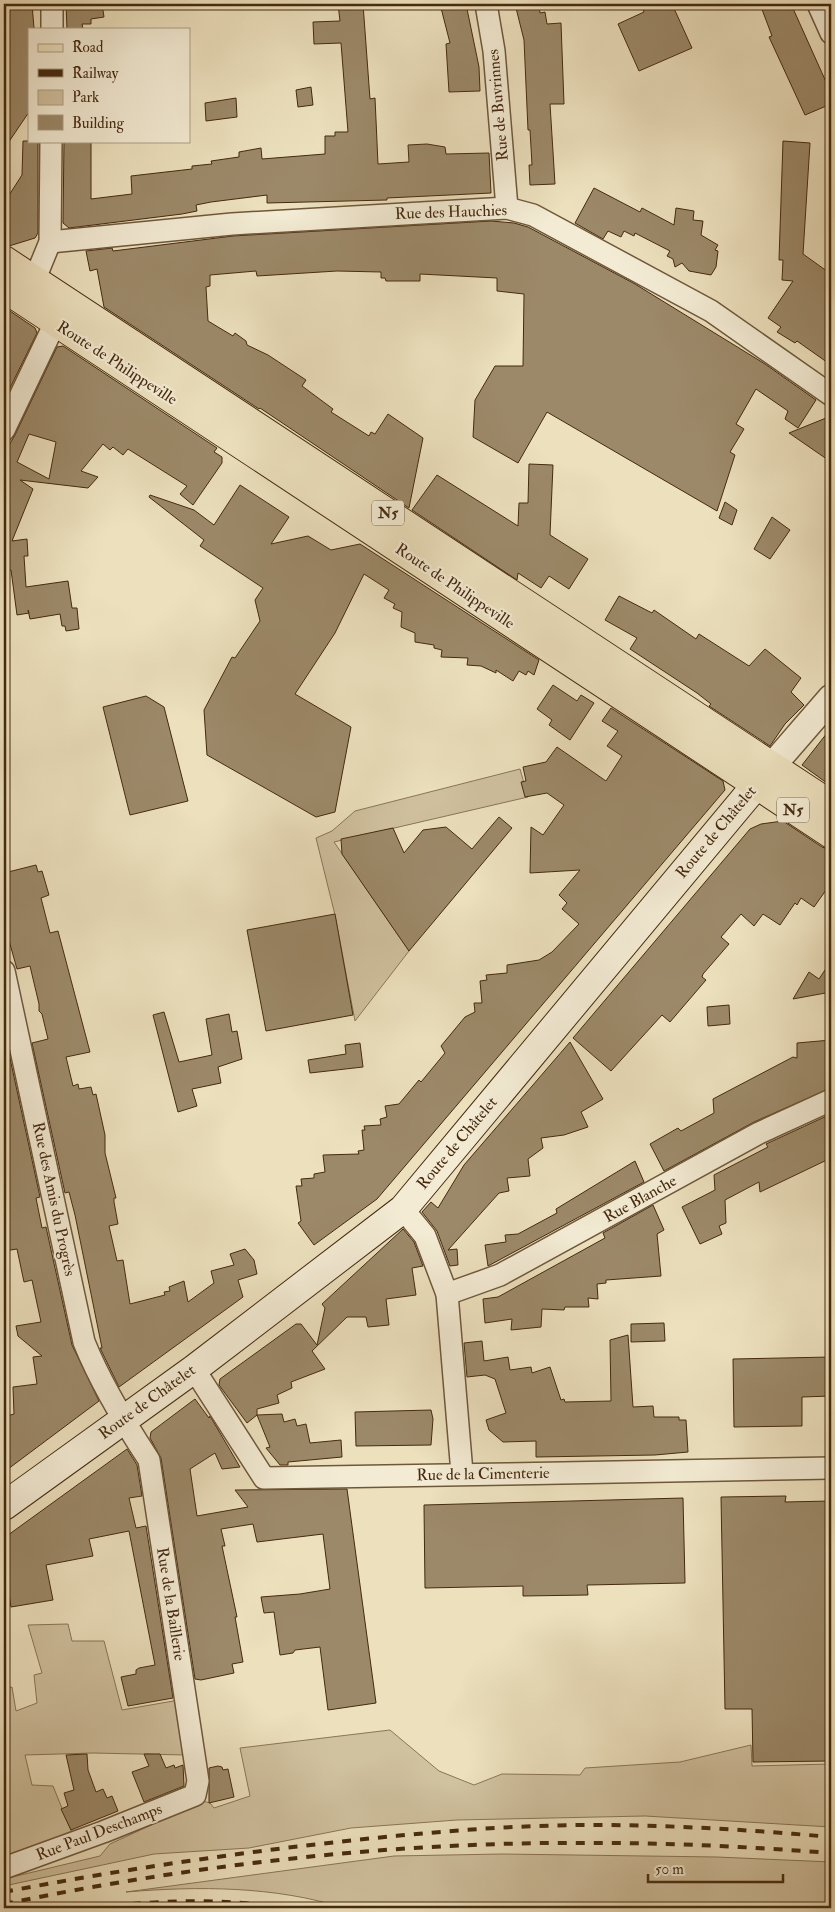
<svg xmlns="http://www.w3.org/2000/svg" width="835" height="1912" font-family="'IM FELL Double Pica',serif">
  <rect width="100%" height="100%" fill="#ece0bd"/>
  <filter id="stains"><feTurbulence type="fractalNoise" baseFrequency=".004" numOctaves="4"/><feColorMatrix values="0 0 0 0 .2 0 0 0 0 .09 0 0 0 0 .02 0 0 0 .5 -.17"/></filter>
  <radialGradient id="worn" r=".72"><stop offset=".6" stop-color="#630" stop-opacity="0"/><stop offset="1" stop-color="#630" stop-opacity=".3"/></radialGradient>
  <g fill="#d0c19f" stroke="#8a7657">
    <path d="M520,769L528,797L334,842L409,951L355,1021L335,915L316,838L332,831L355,811Z"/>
    <path d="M68,1624L72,1641H104L122,1710L179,1700L186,1755L93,1753L25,1755L32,1785L53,1786L72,1833L4,1859V1689L12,1687L16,1711L37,1703L34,1675L42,1673L28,1625Z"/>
    <path d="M390,1730L439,1771L474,1785L502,1774L580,1775L585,1768L680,1762L751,1745L752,1766L831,1764V1827L645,1816L457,1820L351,1828L249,1848L154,1854L4,1886V1879L100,1856L110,1844L203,1801L210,1803L214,1808L250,1796L240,1748Z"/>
    <path d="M502,1854L717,1857L831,1862V1908H344C275,1886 198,1886 126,1892L394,1856Z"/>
  </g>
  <g fill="#9c8969" stroke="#452a0f" fill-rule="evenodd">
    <path d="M4,4H32L34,28L29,29V112L4,149Z"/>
    <path d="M66,4H102L104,17L91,19V24H82L83,29H67Z"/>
    <path d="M338,4H363L370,99L375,98L378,164L409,162L408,145L427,144L445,147L446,154L489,153L491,193L387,198V200L267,203V195L211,202L196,205L197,211L182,214L69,228L63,223L64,141H91V199L132,194L131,176L192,169V166L212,164L211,161L239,157V152L261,148L262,159L325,154V136H335V132H348L341,43L314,44L313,22L340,21Z"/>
    <path d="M440,4H466L479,67L480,91L449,92L446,44L450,43Z"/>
    <path d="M515,4H539L540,13L545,12L547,24L561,23L564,104H550L555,184L530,185L529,165H532L530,130H528L524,40Z"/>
    <path d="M641,4H672L692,48L639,71L618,24L644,12Z"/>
    <path d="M760,4H791L831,93V104L805,115L769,37L772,36Z"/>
    <path d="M311,87L313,105L298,107L296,90Z"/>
    <path d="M236,98L237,117L206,121L205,103Z"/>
    <path d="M23,141H38V233L35,238L9,246L4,245V203L22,175Z"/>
    <path d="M783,141L810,143L803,254L831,274V365L797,341L795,343L777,332L781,327L768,318L793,281L782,280L783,260H779Z"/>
    <path d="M594,188L640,212L642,208L674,225L676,208L694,211L693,220L703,221L701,235L718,245L715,250L718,251L716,267L711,275L689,271L682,263L675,267L673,259L667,256L670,251L635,233L634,236L624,231L621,237L608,231L603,239L575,223Z"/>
    <path d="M491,221L514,223L528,227L635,284L765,364L816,400L798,428L785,419L788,411L756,389L736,424L744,429L730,452L735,455L717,511L547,412L518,463L473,437L475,400L495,366H523L524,294L497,291V278L420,274V281H386L385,278H381V272L337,271L257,276L256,271L210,275V286L206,287L208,321L233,336L235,333L246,341L247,345L268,355L306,380L302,386L333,409L331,412L369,436L371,432L375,434L388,414L423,438L409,508L260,408L259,409L104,307L97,269L90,271L86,251L112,248L113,251L233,236Z"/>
    <path d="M4,307L35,328L37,333L7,394L4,392Z"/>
    <path d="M63,346L217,448L214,452L222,457V463L193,505L180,494L187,486L128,449L123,455L113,447L110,450L103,444L81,471L98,477L88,488L20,480L33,489L12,541L27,539L28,556H24L26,587L68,581L72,608H77L79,629L66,631L65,626H62L60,614L30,619L28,610L29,613L17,615L11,570L4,571V454L15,435L57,347ZM29,434L56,442L49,479L17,462Z"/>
    <path d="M831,416V462L789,433Z"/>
    <path d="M529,464L553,465L550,535L588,559L569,589L549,576L541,588L518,573L517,580L412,510L437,475L518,526L519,503H528Z"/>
    <path d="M240,485L289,517L271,544L308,536L331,550L360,544L539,660L534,675L528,671L526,675L519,671L513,681L496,670V673L481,666L467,665L468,658L441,657L442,650L434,648V645L415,642V633L401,627L402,612L393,608L395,604L384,598L389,590L364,574L335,633L295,694L351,727L335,812L316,817L207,755L204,710L232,657L235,658L260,621L255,600L263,588L200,546L204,540L149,497L150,495L194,510L214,525Z"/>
    <path d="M725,502L737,510L732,525L719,518Z"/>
    <path d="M772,517L790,530L770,559L754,549Z"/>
    <path d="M619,596L652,613L654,610L696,639L699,634L749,666L765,649L801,678L791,692L804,705L785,724L770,746L709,706L711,704L697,693L630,649L637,638L605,620Z"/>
    <path d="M553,685L577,701L581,695L594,703L570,740L549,725L552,720L537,709Z"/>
    <path d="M146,696L164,707L188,801L130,815L103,707Z"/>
    <path d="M611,708L723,781L725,790L377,1199L314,1245L298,1223L301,1221L296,1186H302L301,1179L314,1178V1174L325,1172L323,1155L359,1154L358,1151L364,1150L362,1130H365L364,1126L381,1125L380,1119L387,1117L385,1106L399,1104L419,1080L421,1082L445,1053L441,1046L465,1017L475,1012L474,1003H482L480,981L487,980L486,975L507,973V965L539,960L552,952L579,924L562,909L567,903L559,895L580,870L530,873L531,827L543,835L564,805L547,793L525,797L521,782L526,781L523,767L546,762L557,747L606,781L622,756L607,746L618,731L602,721Z"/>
    <path d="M831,728V786L802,765Z"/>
    <path d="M499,817L512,828L409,951L342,854L341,839L393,828L404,853L423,830L446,827L472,849Z"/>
    <path d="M783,821L822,847L831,850V883L814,907L801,898L797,905L795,903L780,925L763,914L754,926L741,914L721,937L729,944L703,974L702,977L706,980L670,1022L662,1015L611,1071L573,1038L750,829L761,824Z"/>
    <path d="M36,865L38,872L42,871L49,895L41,898L50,933L58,931L90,1052L66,1057L73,1086L78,1084L79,1089L91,1087L93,1095L96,1094L105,1135V1153L116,1198H114V1202L118,1224L109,1226L117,1261L123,1260L130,1304L165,1295L164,1292L170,1291L169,1287L184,1281L188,1302L214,1283L211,1271L234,1265L230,1254L245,1249L254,1260L257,1274L238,1280L243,1297L119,1387L100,1348H102L75,1215L69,1192L65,1193L32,1043L48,1039L42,1014L39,1011V1004L30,966L17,969L4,923V873Z"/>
    <path d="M335,914L353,1015L266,1031L247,930Z"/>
    <path d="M831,961V992L793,999L809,972L819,979Z"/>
    <path d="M729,1005L730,1024L708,1026L707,1007Z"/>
    <path d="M164,1012L179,1062L212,1055L206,1019L229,1014L232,1032L237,1031L242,1059L218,1067L221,1083L192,1089L197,1106L178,1112L153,1015Z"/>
    <path d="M831,1040V1088L754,1122L664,1171L650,1144L678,1128L681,1131L714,1113L713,1099L793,1057L797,1058V1043Z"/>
    <path d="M570,1042L603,1099L581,1112L588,1127L564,1135L541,1138L543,1148L528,1159L530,1176L507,1178L509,1191L499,1193L448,1250L457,1249L458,1265L450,1266L437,1231L422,1212L431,1202L438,1208L464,1165Z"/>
    <path d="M360,1043L363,1067L310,1073L308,1060L346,1054L345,1045Z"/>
    <path d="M8,1049L40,1197L36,1198L42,1228L46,1227L72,1345L99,1401L4,1472V1417L14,1414L13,1387L37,1384L33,1357L42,1356L18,1336L16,1326L41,1322L32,1280L24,1282L17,1249L4,1251V1227L9,1226L4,1200V1050Z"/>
    <path d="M831,1114V1158L760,1192L759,1182L725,1200L726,1223L719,1226L722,1234L700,1244L682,1207L715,1190L714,1175L768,1147L766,1144Z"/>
    <path d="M635,1161L644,1182L488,1266L485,1245L506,1242L505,1235L518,1234L557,1213L556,1209Z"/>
    <path d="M653,1205L664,1230L657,1234L661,1276L606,1280V1283L597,1284L598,1299L588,1298L589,1307H565L564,1310L542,1309L541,1327L511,1330L512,1319L485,1323L483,1299L498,1297L605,1238L603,1233Z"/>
    <path d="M403,1229L414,1242L423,1266L412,1268L416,1295L386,1299L389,1325L368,1327L366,1317H347L312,1351L325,1369L291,1382L292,1388L277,1395L279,1403L257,1409V1415L282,1414L284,1422L295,1419L297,1426L306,1424L310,1443L341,1440L342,1457L288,1462V1465H280L266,1448L270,1447L257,1415L247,1423L219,1385L220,1379L296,1324H301L317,1345L325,1308L322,1304Z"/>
    <path d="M664,1323L665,1341L631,1342V1324Z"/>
    <path d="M628,1335L633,1407L653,1406L654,1417H679V1420H686L688,1452L655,1455L536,1457V1441L503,1442L489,1430L486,1420L506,1413L495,1379L485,1375L467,1377L464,1343L482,1341L484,1361L508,1357L510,1370L531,1367L532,1373L550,1367L561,1400L564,1399L565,1402L611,1401L610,1340Z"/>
    <path d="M831,1357V1396L802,1397V1426L734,1427L733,1359Z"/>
    <path d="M195,1399L209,1418L210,1416L240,1467L222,1469L215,1453L190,1469L197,1516L248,1507L235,1490L347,1489L376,1703L328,1710L320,1647L295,1650L293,1653L280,1655L274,1612L264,1613L261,1597L300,1594L330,1589L323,1534L257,1542L253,1524L221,1529L225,1546H222L237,1617H235L243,1662L232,1664L234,1673L201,1680L195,1679L161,1458L150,1438L151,1432Z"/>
    <path d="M431,1410L433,1419L431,1445L356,1446L355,1412Z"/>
    <path d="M127,1449L137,1465L142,1496L129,1498L136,1528L146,1526L173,1698L128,1706L121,1677L136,1674V1670L139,1668L155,1665L129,1531L89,1539L93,1556L46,1565L53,1600L11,1607L7,1582L4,1583V1538Z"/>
    <path d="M786,1496L785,1502L831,1501V1761L753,1762L752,1709H725L721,1497Z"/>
    <path d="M683,1498L685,1583L587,1585L588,1595L523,1596V1586L425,1588L424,1505Z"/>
    <path d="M87,1754L88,1770L96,1792L103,1789L107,1798L112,1796L118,1811L71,1830L61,1809L68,1806L64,1793L74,1790L66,1755Z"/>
    <path d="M144,1754H160L166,1768L174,1765L175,1768L183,1765L184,1786L144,1802L132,1772L149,1766Z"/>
    <path d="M218,1766L222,1767L223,1770L228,1769L234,1797L209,1803V1768Z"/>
  </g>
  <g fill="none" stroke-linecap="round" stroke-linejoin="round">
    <defs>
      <g id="minor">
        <path d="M486,4L494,51L507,208"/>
        <path d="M818,4L831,33"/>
        <path d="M52,29V4"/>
        <path d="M50,242L232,224L507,208L533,215L711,311L831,395"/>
        <path d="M27,292L34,281L50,242L51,141"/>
        <path d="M4,430L55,323L65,311"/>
        <path d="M4,971L84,1342C101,1384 124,1422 149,1460L198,1781L195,1795L103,1832L4,1868"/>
        <path d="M403,1209L425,1236L447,1294L462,1473"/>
        <path d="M447,1294L500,1275L759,1133L831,1100"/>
        <path d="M194,1369L264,1478C453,1474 642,1473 831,1468"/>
      </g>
      <path id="tertiary" d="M772,766L831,698"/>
      <path id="secondary" d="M4,1506L194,1369L403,1209L772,766"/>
      <g id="primary">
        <path d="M4,260L831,805"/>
        <path d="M4,288L831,834"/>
      </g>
    </defs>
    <use href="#minor" stroke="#6f583a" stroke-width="24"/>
    <use href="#tertiary" stroke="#6f583a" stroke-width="29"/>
    <use href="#secondary" stroke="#452a0f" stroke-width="30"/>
    <use href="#primary" stroke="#452a0f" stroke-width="30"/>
    <use href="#minor" stroke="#f3ebd4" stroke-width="21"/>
    <use href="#tertiary" stroke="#f3ebd4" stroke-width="26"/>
    <use href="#secondary" stroke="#f3ebd4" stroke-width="28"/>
    <use href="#primary" stroke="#ece0bd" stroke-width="28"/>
    <g stroke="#452a0f" stroke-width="4" stroke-dasharray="9 9" stroke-linecap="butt">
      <path d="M4,1892C103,1873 202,1858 301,1846C398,1835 496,1825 593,1825C673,1825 752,1830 831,1837"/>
      <path d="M4,1904C198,1864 399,1841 597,1843C676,1843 753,1847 831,1853"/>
      <path d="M96,1908C158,1900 221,1898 284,1908"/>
    </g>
  </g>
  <g text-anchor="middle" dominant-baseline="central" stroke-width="4.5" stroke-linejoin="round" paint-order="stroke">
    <g fill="#f3ebd4" stroke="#79644a" stroke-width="1">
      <rect x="372" y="500.5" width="32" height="25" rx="4"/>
      <rect x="777" y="797.5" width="32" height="25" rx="4"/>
    </g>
    <g font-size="15" font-weight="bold" fill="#452a0f">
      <text x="388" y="513">N5</text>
      <text x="793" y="810">N5</text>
    </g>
    <g font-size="16" fill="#452a0f" stroke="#f3ebd4">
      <text transform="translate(498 105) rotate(-95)">Rue de Buvrinnes</text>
      <text transform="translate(451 212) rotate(-2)">Rue des Hauchies</text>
      <text transform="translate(117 363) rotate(33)">Route de Philippeville</text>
      <text transform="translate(455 586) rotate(34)">Route de Philippeville</text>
      <text transform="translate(716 832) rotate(-50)">Route de Châtelet</text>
      <text transform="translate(457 1143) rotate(-50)">Route de Châtelet</text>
      <text transform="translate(54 1199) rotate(78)">Rue des Amis du Progrès</text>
      <text transform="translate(640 1199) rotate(-29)">Rue Blanche</text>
      <text transform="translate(147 1402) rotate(-36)">Route de Châtelet</text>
      <text transform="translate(483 1474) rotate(-1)">Rue de la Cimenterie</text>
      <text transform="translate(171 1604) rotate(81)">Rue de la Baillerie</text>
      <text transform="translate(99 1832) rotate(-21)">Rue Paul Deschamps</text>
    </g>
  </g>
  <rect width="835" height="1912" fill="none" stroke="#ece0bd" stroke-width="20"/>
  <rect x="5" y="5" width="825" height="1902" fill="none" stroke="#452a0f" stroke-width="2.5"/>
  <rect x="10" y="10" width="815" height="1892" fill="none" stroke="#452a0f"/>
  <rect x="28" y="28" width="162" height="115" fill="#f3ebd4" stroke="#ad9e85"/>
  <rect x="38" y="44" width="25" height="8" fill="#ece0bd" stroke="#ad9e85"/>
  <text x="72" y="52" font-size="15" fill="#452a0f">Road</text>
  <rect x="38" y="69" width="25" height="8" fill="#452a0f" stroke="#ad9e85"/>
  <text x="72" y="78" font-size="15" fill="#452a0f">Railway</text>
  <rect x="38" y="90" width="25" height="15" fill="#d0c19f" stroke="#ad9e85"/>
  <text x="72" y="102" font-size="15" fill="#452a0f">Park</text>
  <rect x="38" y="115" width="25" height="15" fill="#9c8969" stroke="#ad9e85"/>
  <text x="72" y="128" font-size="15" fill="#452a0f">Building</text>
  <path d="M648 1874v8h135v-8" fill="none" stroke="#452a0f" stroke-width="2.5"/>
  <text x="655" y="1874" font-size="15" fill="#452a0f" stroke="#f3ebd4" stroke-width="4" paint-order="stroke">50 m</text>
  <rect width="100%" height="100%" filter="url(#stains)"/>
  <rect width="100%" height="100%" fill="url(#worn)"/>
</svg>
